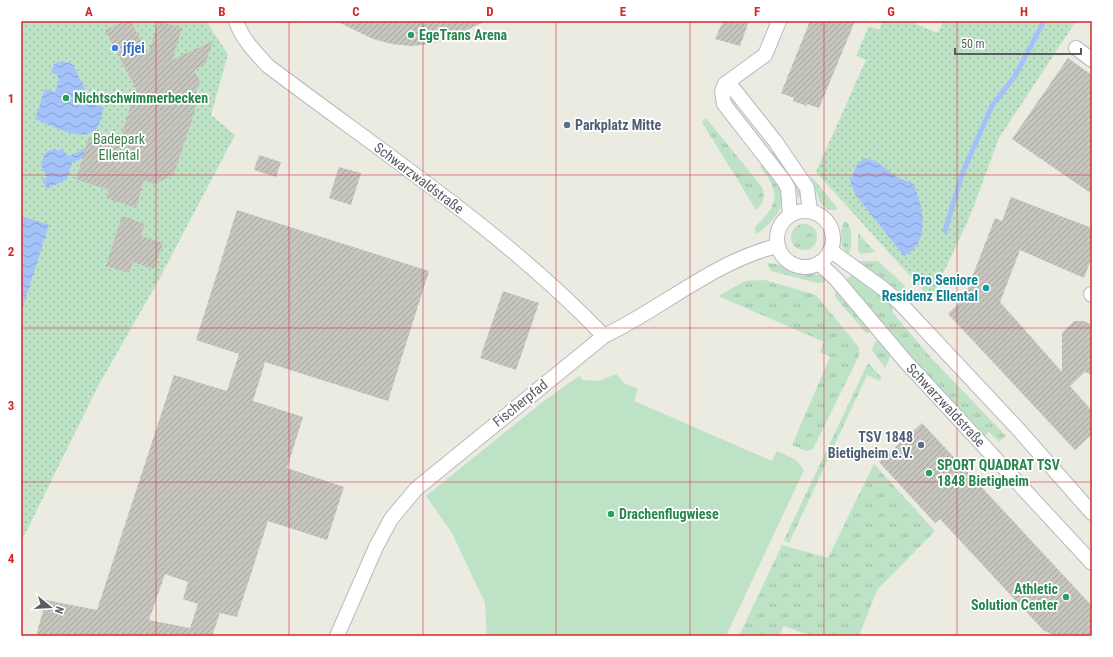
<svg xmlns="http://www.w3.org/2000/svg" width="1113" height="657" font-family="'Roboto Condensed',sans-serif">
  <defs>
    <pattern id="grass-tufts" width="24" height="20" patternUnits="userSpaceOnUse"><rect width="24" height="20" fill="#bee2c5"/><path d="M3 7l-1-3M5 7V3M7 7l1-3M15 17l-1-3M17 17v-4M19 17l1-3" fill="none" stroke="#9dbaa3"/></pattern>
    <pattern id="park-dots" width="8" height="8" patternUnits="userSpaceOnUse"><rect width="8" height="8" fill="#bee2c5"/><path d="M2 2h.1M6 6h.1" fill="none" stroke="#9dbaa3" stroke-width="1.8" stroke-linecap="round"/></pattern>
    <pattern id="water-waves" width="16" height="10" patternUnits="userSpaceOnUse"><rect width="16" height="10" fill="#a3c2f9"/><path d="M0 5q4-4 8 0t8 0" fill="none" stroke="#88a1cd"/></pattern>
    <pattern id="building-hatch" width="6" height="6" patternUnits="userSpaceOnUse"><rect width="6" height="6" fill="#c6c5be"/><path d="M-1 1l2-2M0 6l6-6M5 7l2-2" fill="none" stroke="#a4a39e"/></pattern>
  </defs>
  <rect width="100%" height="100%" fill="#ebebe1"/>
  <g fill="url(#grass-tufts)">
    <path d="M706,118L762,187C765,197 764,204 756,210L702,122Z"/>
    <path d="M777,149L804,196L798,198C795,181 782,168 770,155Z"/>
    <path d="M763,160C768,167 777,174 781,182C790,203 773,224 756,234L755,227C779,204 781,193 760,167Z"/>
    <path d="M810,175L836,206L837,210H828L820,202Z"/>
    <path d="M844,222H848C852,231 853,247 848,255C840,246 839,233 844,222Z"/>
    <circle cx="804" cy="237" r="13"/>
    <path d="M858,233L875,252L861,254L858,251Z"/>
    <path d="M859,261H878L905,286L900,293L858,263Z"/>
    <path d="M767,263C780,264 783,267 794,270C806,274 816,272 828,278L824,282L817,283L771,271Z"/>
    <path d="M853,272L894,306L892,312L933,360L1006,436L999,442L989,432L983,438L913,363L846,281Z"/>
    <path d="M765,280L816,295L853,340L859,348V356L813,449L806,451L792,445L830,357L820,352L824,342L718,296L745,281Z"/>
    <path d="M839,289L870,328L869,333L867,334L836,298L835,292Z"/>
    <path d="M879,340L890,351L891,355L885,368L872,350L875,342Z"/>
    <path d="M868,363L881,377L880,381L867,375L789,543L784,540Z"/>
    <path d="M874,464L935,531L877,590L859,636H811L784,626L778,636H739L782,545L828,558Z"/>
  </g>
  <g fill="url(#park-dots)">
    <path d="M21,21H206L228,54L211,115L235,135L156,285L98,386L21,542Z"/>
    <path d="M883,21H909L938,33L943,21H1076L999,138L970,216L931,299L816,172L866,60L856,56L869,26L879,30Z"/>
  </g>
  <path fill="#bee2c5" d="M616,374L624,383L638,389L634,401L772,461L777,451L796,460L804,470L726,636H487L485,603L452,533L426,496L544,401L579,376L583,380L599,381Z"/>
  <g fill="url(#water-waves)">
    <path d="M62,61L72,64L74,67L92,103L104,107C102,113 101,123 97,128C85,145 48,124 35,119L45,89L55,92L59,80L57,75L51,72L54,64Z"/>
    <path d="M55,148L57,151L63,148L66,155L69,156L86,148L83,158L72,163L67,179L47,189L42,180L47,177L41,165L45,153Z"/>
    <path d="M864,158L876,161L898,178L913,183C923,206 932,243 904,256L855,194L850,181L857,165Z"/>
    <path d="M21,216L49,225L21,313Z"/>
  </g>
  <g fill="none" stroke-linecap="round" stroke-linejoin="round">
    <path stroke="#a3c2f9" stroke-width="5" d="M945,231L962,174L992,106L1015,76L1044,21"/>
  </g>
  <g fill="url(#building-hatch)" fill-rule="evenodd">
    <path d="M125,21H131L148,54L159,21L182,28L172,60L213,41L205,64L194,70L200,81L196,92L199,98L174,174L155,184L144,180L136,208L106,198L109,190L76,179L89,137L118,146L136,89L105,30Z"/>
    <path d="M336,21H486L448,39L430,44L411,46L392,44L373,39Z"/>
    <path d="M723,21H749L740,46L715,39Z"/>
    <path d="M810,21H855L819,108L807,104V106L793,101L794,98L781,93Z"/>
    <path d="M1068,58L1092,75V194L1012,139Z"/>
    <path d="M259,155L281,162L276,177L254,170Z"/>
    <path d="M339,167L361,173L351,205L329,198Z"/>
    <path d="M1011,197L1092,228V257L1084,278L1020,250L1000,302L1062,372V333L1074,321H1084L1092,325V375L1085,372L1070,386L1092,411V434L1075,450L948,314L964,298L995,218L1002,221Z"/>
    <path d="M237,210L429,271L388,401L265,362L253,401L303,417L287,468L344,487L327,540L268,521L237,617L220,613L212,636H36L46,600L97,610L174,375L227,391L239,354L196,340ZM165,574L188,582L183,599L198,604L190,628L149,620Z"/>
    <path d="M122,216L145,224L141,236L163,243L154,269L133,262L129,273L106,266Z"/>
    <path d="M503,291L539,303L516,370L480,358Z"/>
    <path d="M922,423L1092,606V636H1057L1044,631L940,519L935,523L879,462Z"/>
  </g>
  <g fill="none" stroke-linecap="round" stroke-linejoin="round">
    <defs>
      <g id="minor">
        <path d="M236,21C242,39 255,52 268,66C383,153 504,232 604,336"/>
        <path d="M779,21L765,55L725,84L722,91L724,104L784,181L788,188L790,215"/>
        <path d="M1076,48L1092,60"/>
        <path d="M728,82L775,141L807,188L810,211"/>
        <circle cx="805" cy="239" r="28"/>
        <path d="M830,250L881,287L899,302L1019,430L1092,513"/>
        <path d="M819,263L836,279L906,362L1092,563"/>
        <path d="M1091,294L1092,295"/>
        <path d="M337,636L376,547L391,519L416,489L604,336C663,308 713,262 777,246"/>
      </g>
    </defs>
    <use href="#minor" stroke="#b8b9bf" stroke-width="16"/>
    <use href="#minor" stroke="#fff" stroke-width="14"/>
  </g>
  <path fill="none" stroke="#d62828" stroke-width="1" stroke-opacity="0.55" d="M156,21V636M289,21V636M423,21V636M556,21V636M690,21V636M824,21V636M957,21V636M21,175H1092M21,328H1092M21,482H1092"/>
  <g fill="#2e9e5b" stroke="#fff" stroke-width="1.5">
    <circle cx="411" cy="35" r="4"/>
    <circle cx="66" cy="98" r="4"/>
    <circle cx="929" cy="473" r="4"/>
    <circle cx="611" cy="514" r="4"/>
    <circle cx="1066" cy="597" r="4"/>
  </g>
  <circle fill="#3f7fe0" stroke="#fff" stroke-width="1.5" cx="115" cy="48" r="4"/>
  <g fill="#5c6f8a" stroke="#fff" stroke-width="1.5">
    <circle cx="567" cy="125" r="4"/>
    <circle cx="921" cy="445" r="4"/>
  </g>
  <circle fill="#0f9aa8" stroke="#fff" stroke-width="1.5" cx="986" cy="288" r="4"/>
  <g text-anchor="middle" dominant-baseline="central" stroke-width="3.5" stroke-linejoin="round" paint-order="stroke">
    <g font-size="14" font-weight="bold" fill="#27864d" stroke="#fff" text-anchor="start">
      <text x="419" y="35">EgeTrans Arena</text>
      <text x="74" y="98">Nichtschwimmerbecken</text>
      <text x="937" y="465">SPORT QUADRAT TSV<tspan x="937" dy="16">1848 Bietigheim</tspan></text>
      <text x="619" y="514">Drachenflugwiese</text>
      <text x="1058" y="589" text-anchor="end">Athletic<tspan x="1058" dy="16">Solution Center</tspan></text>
    </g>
    <g font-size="14" font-weight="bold" fill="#366cbe" stroke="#fff" text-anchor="start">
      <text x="123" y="48">jfjei</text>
    </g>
    <g font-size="14" font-weight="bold" fill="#4e5e75" stroke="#fff" text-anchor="start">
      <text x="575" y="125">Parkplatz Mitte</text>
      <text x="913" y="437" text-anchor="end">TSV 1848<tspan x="913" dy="16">Bietigheim e.V.</tspan></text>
    </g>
    <g font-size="14" fill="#3a7f4b" stroke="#fff">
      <text x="119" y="139">Badepark<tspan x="119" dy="16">Ellental</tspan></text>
    </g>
    <g font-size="14" fill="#595b61" stroke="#fff">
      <text transform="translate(419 178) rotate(37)">Schwarzwaldstraße</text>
      <text transform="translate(520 403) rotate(-39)">Fischerpfad</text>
      <text transform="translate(946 405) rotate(47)">Schwarzwaldstraße</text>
    </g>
    <g font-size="14" font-weight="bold" fill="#0d838f" stroke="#fff" text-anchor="end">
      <text x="978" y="280">Pro Seniore<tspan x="978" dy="16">Residenz Ellental</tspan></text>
    </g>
  </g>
  <rect width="1113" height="657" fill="none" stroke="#ffffff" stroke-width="44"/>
  <g transform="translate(50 607) rotate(108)" stroke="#ffffff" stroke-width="3" paint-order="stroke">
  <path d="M0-3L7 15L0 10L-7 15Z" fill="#595b61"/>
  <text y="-6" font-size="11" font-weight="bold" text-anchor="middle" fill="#595b61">N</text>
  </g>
  <path d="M955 48v6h126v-6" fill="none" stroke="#595b61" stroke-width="2"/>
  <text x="961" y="48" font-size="12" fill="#595b61" stroke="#ffffff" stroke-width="3" paint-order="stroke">50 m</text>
  <rect x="22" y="22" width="1069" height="613" fill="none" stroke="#d62828" stroke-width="1.5"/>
  <g font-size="13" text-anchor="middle" font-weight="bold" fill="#d62828">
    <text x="89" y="16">A</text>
    <text x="222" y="16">B</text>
    <text x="356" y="16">C</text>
    <text x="490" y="16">D</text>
    <text x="623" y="16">E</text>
    <text x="757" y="16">F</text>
    <text x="891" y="16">G</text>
    <text x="1024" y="16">H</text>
    <text x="11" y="103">1</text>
    <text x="11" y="256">2</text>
    <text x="11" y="410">3</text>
    <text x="11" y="563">4</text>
  </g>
</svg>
